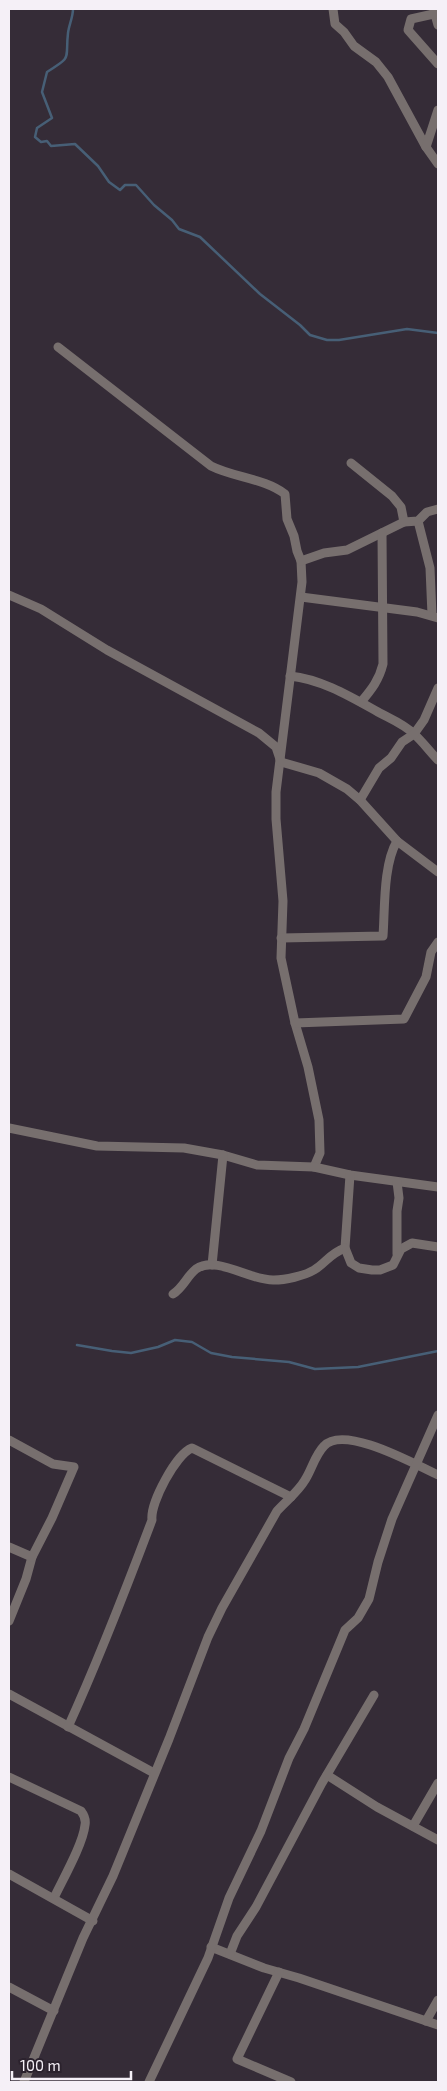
<svg xmlns="http://www.w3.org/2000/svg" width="447" height="2091" font-family="'Exo 2',sans-serif">
  <rect width="100%" height="100%" fill="#352c37"/>
  <g fill="none" stroke-linecap="round" stroke-linejoin="round">
    <g stroke="#475f76" stroke-width="2.5">
      <path d="M73,9C73,17 69,25 68,33C65,60 73,56 47,72L42,92L52,118L37,128L35,137L41,142L47,141L51,146L75,144L98,166L109,182L120,190L125,185H136L154,205L172,220L179,229L200,237L260,294L300,325L310,335L327,340H339L407,329L438,333"/>
      <path d="M77,1345L112,1351L131,1353L158,1347L175,1340L192,1342L211,1353L232,1357L289,1362L315,1369L358,1367L438,1351"/>
    </g>
    <g stroke="#776f6e" stroke-width="9">
      <path d="M333,9L335,24L344,32L354,46L376,62L388,77L426,147"/>
      <path d="M434,11L438,25"/>
      <path d="M438,13L411,19L408,30L438,64"/>
      <path d="M438,110L426,147L438,164"/>
      <path d="M58,347L211,466C235,478 264,478 285,494L287,519L294,536L297,551L301,561L302,582L276,792V819L283,901L281,958L295,1023L308,1067L319,1120L320,1153L314,1167"/>
      <path d="M351,463L392,496L401,507L404,522"/>
      <path d="M418,521L430,568L432,615"/>
      <path d="M301,561L324,553L347,550L404,522L418,521L427,512L438,509"/>
      <path d="M9,595L41,609L107,650L259,733L276,747L281,762L319,773L347,789L360,800L397,841L438,872"/>
      <path d="M301,597L417,612L438,618"/>
      <path d="M290,676C321,679 351,697 378,712C391,719 404,724 414,734C423,742 430,752 438,760"/>
      <path d="M361,702C372,689 379,680 383,664L382,533"/>
      <path d="M360,800L379,768L391,758L402,742L414,734L424,720L438,688"/>
      <path d="M281,938L383,936C385,908 383,865 397,841"/>
      <path d="M295,1023L404,1019L426,977L431,952L438,942"/>
      <path d="M9,1128L97,1146L184,1148L223,1155L257,1165L314,1167L350,1175L438,1187"/>
      <path d="M350,1175L345,1248L351,1263L359,1268L372,1270H380L393,1265L401,1249L412,1243L438,1247"/>
      <path d="M397,1182L399,1198L397,1211V1254"/>
      <path d="M212,1265L223,1155"/>
      <path d="M173,1294C183,1288 187,1276 196,1269C217,1255 250,1281 274,1280C285,1280 304,1276 314,1270C326,1263 329,1254 345,1248"/>
      <path d="M9,1440L53,1464L74,1467L52,1518L32,1557L26,1579L9,1621"/>
      <path d="M9,1547L32,1557"/>
      <path d="M9,1694L154,1773"/>
      <path d="M68,1727C99,1659 126,1589 152,1520C150,1503 176,1454 192,1448L291,1497"/>
      <path d="M327,1775L377,1807L438,1840"/>
      <path d="M9,1777L81,1811C84,1815 86,1820 85,1825C83,1844 63,1879 54,1898"/>
      <path d="M413,1826L438,1783"/>
      <path d="M9,1874L93,1921"/>
      <path d="M211,1947L264,1968L299,1978L438,2025"/>
      <path d="M230,1954L237,1936L256,1907L322,1783L374,1695"/>
      <path d="M279,1972L237,2059L291,2082"/>
      <path d="M9,1987L54,2011"/>
      <path d="M426,2021L438,2000"/>
      <path d="M24,2082L83,1938L113,1876L169,1739L208,1637L222,1608L277,1511C287,1500 298,1492 305,1480C312,1469 315,1455 324,1446C344,1424 416,1465 438,1475"/>
      <path d="M149,2082L208,1958L229,1898L261,1831L289,1758L304,1729L345,1630L358,1618L369,1599L378,1562L392,1519L438,1415"/>
    </g>
  </g>
  <rect width="447" height="2091" fill="none" stroke="#f5f0f7" stroke-width="20"/>
  <path d="M12 2071v8h119v-8" fill="none" stroke="#f5f0f7" stroke-width="2.5"/>
  <text x="20" y="2071" font-size="15" fill="#f5f0f7" stroke="#2b222d" stroke-width="4" paint-order="stroke">100 m</text>
</svg>
